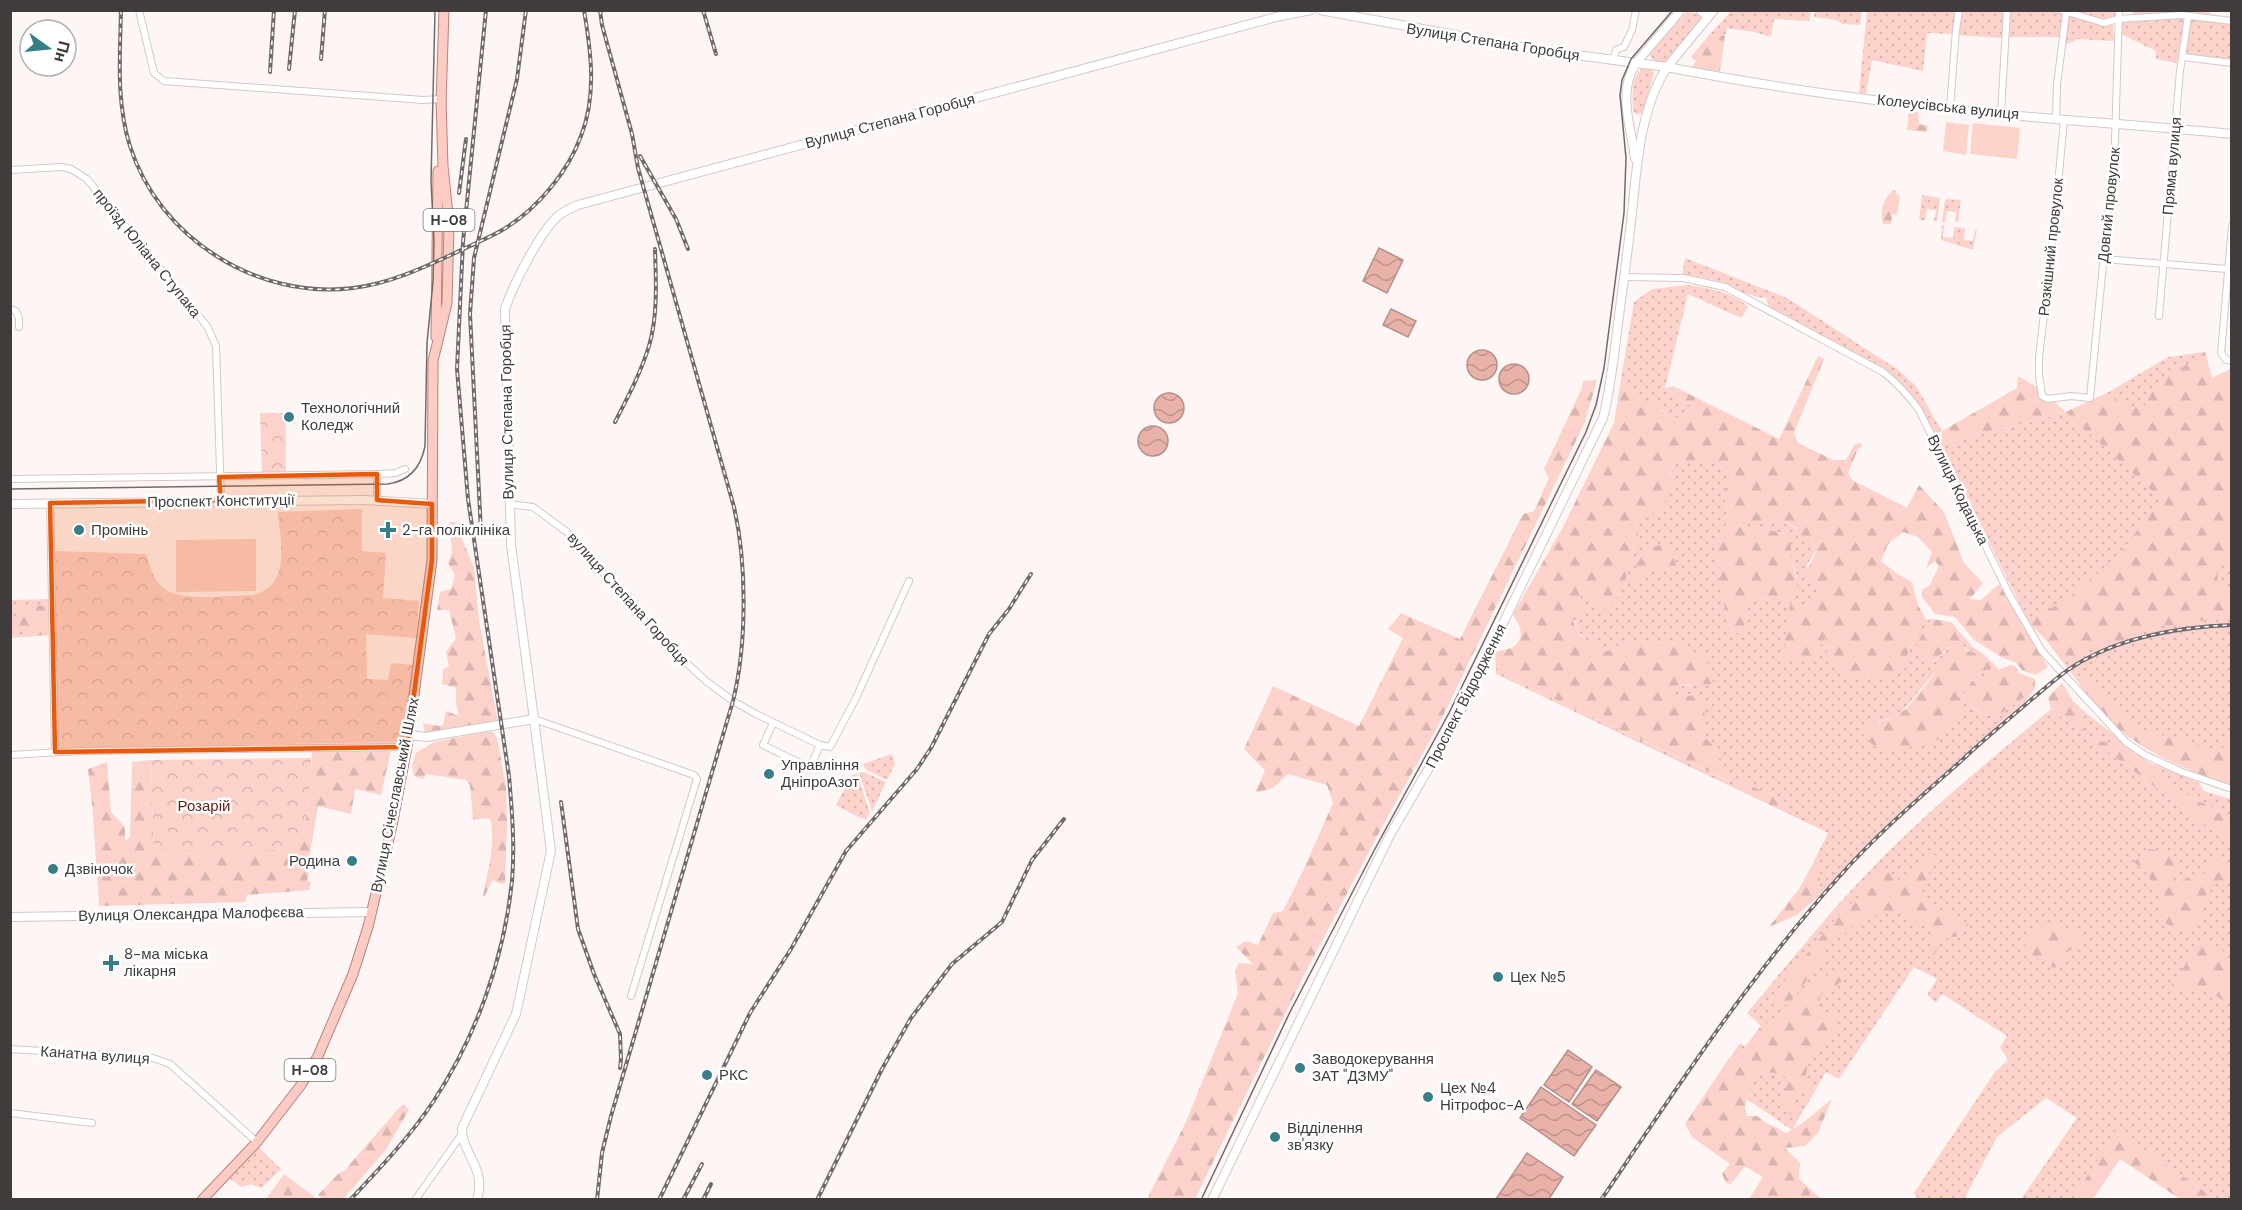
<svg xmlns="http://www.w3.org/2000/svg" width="2242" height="1210" font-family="'DM Sans',sans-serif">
  <defs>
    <pattern id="grass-dots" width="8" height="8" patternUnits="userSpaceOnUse" patternTransform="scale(1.5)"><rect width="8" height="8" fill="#fcd2cb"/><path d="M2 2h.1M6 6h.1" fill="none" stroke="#d9b5af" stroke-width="1.8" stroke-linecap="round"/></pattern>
    <pattern id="forest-firs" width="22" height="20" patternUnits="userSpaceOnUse" patternTransform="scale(1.5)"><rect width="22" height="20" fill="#fcd2cb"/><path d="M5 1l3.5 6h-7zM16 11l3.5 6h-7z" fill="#d9b5af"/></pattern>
    <pattern id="park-crowns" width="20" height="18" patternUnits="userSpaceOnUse" patternTransform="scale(1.5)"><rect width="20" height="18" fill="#fcd2cb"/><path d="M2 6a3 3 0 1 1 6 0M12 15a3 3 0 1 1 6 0" fill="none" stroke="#d9b5af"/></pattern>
    <pattern id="water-waves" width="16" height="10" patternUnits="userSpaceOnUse" patternTransform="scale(1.5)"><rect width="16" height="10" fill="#e9b2a9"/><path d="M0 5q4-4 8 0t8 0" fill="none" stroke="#be928b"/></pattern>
  </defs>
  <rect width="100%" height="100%" fill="#fef6f5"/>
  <g fill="url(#grass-dots)">
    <path d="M1732,10H1811V11L1809,21L1774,19L1771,37L1754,32L1727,28L1725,36L1710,34Z"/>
    <path d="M2005,10L2003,38L1958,35L1961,11Z"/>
    <path d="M1688,11L1698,14L1702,20L1666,63C1659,64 1653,62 1650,55L1651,51Z"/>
    <path d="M1815,11H1862L1860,25L1842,24L1837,20L1814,17Z"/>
    <path d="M1867,11H1957L1953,34L1927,33L1923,71L1872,60L1866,94L1859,93Z"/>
    <path d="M2010,11H2054L2063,14L2060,37H2009Z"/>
    <path d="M2066,11H2118L2117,18L2104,21Z"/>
    <path d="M2134,11H2210V17H2132Z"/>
    <path d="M2067,14L2113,22L2114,41L2078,39L2065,45Z"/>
    <path d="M2186,17L2177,63L2156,59V51L2121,34L2120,21Z"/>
    <path d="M2191,19L2231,23V61L2186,55Z"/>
    <path d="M1642,68L1652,69L1654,74L1643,112L1637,115L1633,111C1632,96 1631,78 1642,68Z"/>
    <path d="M1922,195L1940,198L1937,221H1934L1936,210L1927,209L1925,220H1919Z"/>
    <path d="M1947,199L1961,200L1958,222H1955L1956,212L1947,211L1945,223L1942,222L1945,200Z"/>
    <path d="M1942,225H1944L1943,237L1953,238L1954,227L1965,228L1964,240L1973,241L1975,230H1977L1973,250L1941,240Z"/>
    <path d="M1685,258L1787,298L1897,369L1916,386L1942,431L1936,434L1908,390L1897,379L1882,367L1785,318L1769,307L1766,298C1749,297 1737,288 1720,282C1708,278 1695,276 1682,275Z"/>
    <path d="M1688,285C1708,288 1733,292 1748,307L1741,318L1688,294L1665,388L1691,406L1690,413L1681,418L1670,417L1663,410L1642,405L1630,387L1620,385L1634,302L1652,289Z"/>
    <path d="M2205,352L2212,378L2231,369V786L2145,748L2088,695L2047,641L2028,621L1941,445L2066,412L2107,393L2168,357Z"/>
    <path d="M1703,458L1735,475L1725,492L1726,508L1729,521C1724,527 1719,535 1718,543C1717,567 1723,610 1732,633H1740L1746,622L1748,599H1769L1797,577L1784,533C1766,531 1748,530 1732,522L1765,524L1781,519L1809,537L1817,549L1807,565L1811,585L1815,582L1818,594L1814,603L1803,606L1791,603L1816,653L1825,637L1828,655L1866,680L1880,676H1895L1904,669L1909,649L1925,620L1932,619L1927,625L1933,663C1951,646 1958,635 1982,653H1975L1966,649C1955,658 1942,666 1932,676C1907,701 1911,714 1871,724L1939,739L1950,725L1958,698L1969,678L1996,666L1999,670L1971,682L1962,699C1966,705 1971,706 1976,710C1999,726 2010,702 2031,694L2026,701L1899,813L1819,896L1820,873L1813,863L1828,833L1791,815L1784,801L1741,781L1734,788L1496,674V671L1730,782L1716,749L1705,737L1704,720L1690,694L1684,697L1668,698L1666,692L1678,685L1691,686L1704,657L1687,651L1678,644L1640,641L1622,642L1613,649L1604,652C1574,631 1571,631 1579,594L1585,592L1595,605L1619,596C1624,573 1641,549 1635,525L1640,516L1658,512L1675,460L1691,461Z"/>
    <path d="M51,599L52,635L11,638L10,600Z"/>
    <path d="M2051,709L2231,844V1199H2215L2117,1131L2073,1199H2021L2077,1118L2046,1098L1997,1137L1964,1199H1918L1914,1193L1995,1072L2008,1060L2000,1047L2007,1036L1942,994L1936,1003L1927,995L1937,979L1914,967L1839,1079L1826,1072L1792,1130L1716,1078L1740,1043L1745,1047L1761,1026L1747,1013C1789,963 1830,911 1876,864C1931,808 1991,759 2051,709Z"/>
    <path d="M2086,713L2103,726L2112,742C2095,743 2082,735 2078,718Z"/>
    <path d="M892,754L895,764L887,780L865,769L863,764Z"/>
    <path d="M2148,762L2198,782L2204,791L2231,799V822L2213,808L2171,787L2162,771L2152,773Z"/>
    <path d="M864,772L886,782L872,811L859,773Z"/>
    <path d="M857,774L870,813L866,819L858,817L836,805L852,775Z"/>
    <path d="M259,1148L281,1169L262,1188L250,1184L242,1187L230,1179Z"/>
  </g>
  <g fill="url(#forest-firs)">
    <path d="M1710,34L1725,36L1720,71L1702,72L1692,68L1696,61L1691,57Z"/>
    <path d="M1909,111L1918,112L1919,124L1928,126L1927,132L1907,130Z"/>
    <path d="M1893,190H1896V194L1900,195L1897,215L1892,214L1891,224H1883C1880,209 1882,201 1893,190Z"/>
    <path d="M2205,352L2212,378L2231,369V566L2225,562L2217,568L2218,586L2231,595V618L2223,617L2176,625H2159L2114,644L2094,648L2064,663L2047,641L2028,621L2064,601L2118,556L2161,499L2066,412L1941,445L1942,431L2017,388L2018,376L2040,389L2066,412L2107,393L2128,408L2145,406L2155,386Z"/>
    <path d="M1818,356L1824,359L1794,433L1798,443L1833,460H1846L1855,444L1861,443L1862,446L1858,449L1848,473L1852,480L1907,508L1919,485L1944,512L1964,563L1983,583L1970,599L1981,600L1999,584L2048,667L2036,675L2023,671L2015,662L2003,658L1974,640L1955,617L1935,614L1922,597V590L1930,585L1939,566L1935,561L1926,568L1932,552L1918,537L1903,532L1888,544L1881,561L1896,573L1912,582L1918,605L1926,619L1909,649L1904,669L1895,676H1880L1866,680L1845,676L1833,666L1828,655L1825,638L1816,653L1807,662L1794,658L1784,660L1786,625L1791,602L1803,606L1814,603L1818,594L1815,582L1811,585C1802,564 1812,567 1817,549L1809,537L1803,541L1798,540L1797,528L1781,519L1765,524L1734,523C1752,532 1777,526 1791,539C1789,559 1796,570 1798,590L1792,598L1748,599L1746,622L1740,633H1732C1723,609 1717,568 1718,543C1719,535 1724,527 1729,521L1726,508L1725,492L1735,475L1703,458L1691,461L1675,460L1669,475L1674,482L1671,493L1658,512L1640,516L1635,525L1638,535L1628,573L1619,595L1606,610L1595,605L1585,592L1579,594L1586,608L1582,615L1573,621L1580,635L1604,652L1613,649L1622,642L1640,641L1678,644L1687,651L1704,657L1714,676L1712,684L1678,685L1666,692L1669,698C1681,697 1691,694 1704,696L1705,737L1716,749L1731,782L1496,671L1495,651C1509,651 1524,646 1520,628C1519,623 1515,619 1513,614L1563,527L1614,423L1620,385L1630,387L1642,405L1650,401C1666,412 1670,423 1690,413L1691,406L1665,388L1673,386L1779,439Z"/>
    <path d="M1597,380L1585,422L1489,621L1439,724L1382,827L1304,975L1195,1199H1147L1186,1122L1238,993L1235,971L1239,963L1253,964L1236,947L1246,941L1258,945L1273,913L1283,911L1302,873L1333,803L1327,785L1288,774L1273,788L1255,793L1265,770L1244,749L1273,686L1359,726L1403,638L1388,629L1401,613L1460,639L1523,514L1534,511L1549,478L1544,469L1582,388L1583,381Z"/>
    <path d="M450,522H455L474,568L479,621L498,722L429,734L425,733L423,723L439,726L443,725L446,711L459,716L456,704V688L442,684L443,669L449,666L446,652L456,638L449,610H437L440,592L451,589L455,575L448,563L452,553Z"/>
    <path d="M1660,545L1670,548L1677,568C1660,568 1644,569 1636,587C1630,568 1642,549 1660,545Z"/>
    <path d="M35,605L51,607L52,635H25L20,630L11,636V625L13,626L20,620L12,609C18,605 28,607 35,605Z"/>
    <path d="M1932,619L1951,622L1972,646C1950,637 1943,657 1926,666L1916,646L1927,625Z"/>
    <path d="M1956,648C1965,649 1973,654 1982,653L1996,666L1969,678L1958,698L1963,711L1939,739L1892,752L1874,746L1863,735L1871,724L1887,720L1906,709L1934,675L1948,653Z"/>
    <path d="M2010,665L2015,666L2019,673L2035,679V688L2031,694C2010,702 1999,726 1977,710C1971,706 1966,705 1962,699L1971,682Z"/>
    <path d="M2085,670C2098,686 2111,708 2127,721C2145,734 2199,744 2222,751L2231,726V786C2189,771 2149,755 2115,726C2100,713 2087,695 2076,679Z"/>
    <path d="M2062,683L2073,701L2086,713L2078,718C2082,735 2095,743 2111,742L2103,726L2148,762L2152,773L2162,771L2171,787L2213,808L2231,822V844L2051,709L2048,697Z"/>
    <path d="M484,732H493L497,738L506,787L507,822L505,883L502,884L492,880L485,896H483C488,869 495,848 491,820L486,818L473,820L470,785L466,780L426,774L423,779L414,776L412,765L416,753L434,742Z"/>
    <path d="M391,750L381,795L355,789L351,814L318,806L307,872L309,873L307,881L311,882L309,890L247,895L245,902L99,906L93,814L88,769L107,762L111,812L125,827V841L130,837L132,762L151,760L154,855L289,849L304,833L311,776L312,751Z"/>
    <path d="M1741,781L1784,801L1791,815L1734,788Z"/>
    <path d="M2149,849L2167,851L2179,858L2181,871L2168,880L2176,883L2193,876L2203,878L2210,861L2222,860L2231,868V878L2217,881L2205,899L2198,922L2188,933L2176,930L2162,920C2160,890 2157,882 2134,862Z"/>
    <path d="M1925,855H1936L1925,883L1921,896C1935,914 1955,909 1969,926L1960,936L1947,938L1939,943L1933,958L1926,956L1931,948L1932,935L1943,931L1924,926L1898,910L1867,917L1856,923L1843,935L1834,939L1827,946L1823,959L1790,1002L1777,1010L1770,999L1847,905L1858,901L1862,887L1882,868L1891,875L1894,882L1907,876Z"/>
    <path d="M1813,863L1820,873L1819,896L1797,915L1769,927L1799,889Z"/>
    <path d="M2050,924L2074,930L2082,941L2077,949L2063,951L2066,962L2054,968L2024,950L2027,932Z"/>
    <path d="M2203,939C2238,954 2232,966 2231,999L2228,1003C2203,987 2197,990 2169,989Z"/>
    <path d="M1837,969L1846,976L1836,986L1822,992L1817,1007L1834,1016L1837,1026L1834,1037C1819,1045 1806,1061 1806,1079L1816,1088L1813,1095L1799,1090L1793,1093L1795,1106L1802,1113L1798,1120L1778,1105L1785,1092L1788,1079C1775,1071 1767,1070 1753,1076L1745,1107L1747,1116H1757L1765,1122L1786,1133L1800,1125L1832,1099L1818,1133L1805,1146L1785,1148L1800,1163L1799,1179L1821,1199H1749L1763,1177L1745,1166L1731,1184L1726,1183L1722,1174L1730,1164L1692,1137L1685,1124L1730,1057L1745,1047L1761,1026L1778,1018L1805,990Z"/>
    <path d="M404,1104L409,1110L385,1151L343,1199H322L318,1195L339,1173L344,1171L400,1107Z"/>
    <path d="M2116,1130L2215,1199H2180L2120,1159L2093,1199H2073Z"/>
    <path d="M284,1174L312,1195L316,1199H266Z"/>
  </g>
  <g fill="url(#park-crowns)">
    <path d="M260,413H286V472H262Z"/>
    <path d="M362,509V551L386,553L383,598L419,601L416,638L366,634L367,679L388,680L391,663L413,665L402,742L57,748L55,551L146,554C150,565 153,579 162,587C177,603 232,595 254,595C292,584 280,543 278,512Z"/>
    <path d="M311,758V776L304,833L290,849L154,855L151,760Z"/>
  </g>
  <g fill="#fcd2cb">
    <path d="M1946,122L1969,125L1966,155L1943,151Z"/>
    <path d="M1973,123L2020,128L2017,159L1970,154Z"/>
    <path d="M256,539V591L176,592V540Z"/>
  </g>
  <g fill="url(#water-waves)" stroke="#b68f88" stroke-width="1.5">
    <path d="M1379,248L1403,260L1387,293L1363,281Z"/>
    <path d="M1391,309L1416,321L1408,337L1383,325Z"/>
    <circle cx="1482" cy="365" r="15"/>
    <circle cx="1514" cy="379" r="15"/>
    <circle cx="1169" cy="408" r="15"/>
    <circle cx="1153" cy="441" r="15"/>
    <path d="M1568,1050L1592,1067L1569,1102L1544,1085Z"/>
    <path d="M1596,1070L1621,1087L1597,1121L1572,1104Z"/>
    <path d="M1541,1087L1596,1125L1574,1156L1520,1118Z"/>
    <path d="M1527,1153L1563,1177L1549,1199H1496Z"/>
  </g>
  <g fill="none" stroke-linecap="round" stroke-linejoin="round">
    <defs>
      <g id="minor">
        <path d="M139,10L154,73L164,81L423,100L441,99"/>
        <path d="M2061,10L2104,23L2118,19L2182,15L2232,21"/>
        <path d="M2183,57L2232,63"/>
        <path d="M1613,61L1616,50L1624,47L1632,30L1636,10"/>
        <path d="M1950,108L1956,30L1959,10"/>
        <path d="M2001,113L2007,10"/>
        <path d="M2056,119L2057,85L2066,13"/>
        <path d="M2064,120L2055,217L2039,358V375L2042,396L2047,399L2071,396L2090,398L2115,141L2119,10"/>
        <path d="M10,170L62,167L71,169L87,179L207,326L216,346L221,500"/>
        <path d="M2232,226L2221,353L2226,360L2232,361"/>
        <path d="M2103,259L2227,269"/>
        <path d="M1624,277L1683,278L1725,287L1883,372C1897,383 1908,395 1919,410L2010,596L2042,651L2126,742L2145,755L2182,772L2232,789"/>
        <path d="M10,309L16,311L19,318V327"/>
        <path d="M2159,316L2180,71L2188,16"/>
        <path d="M10,479L377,474L396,473L405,469"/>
        <path d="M377,500V474"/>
        <path d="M50,503L55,752"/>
        <path d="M509,504L533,507L567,532L663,641L706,681L733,701L756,714L820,745L810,768L763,745L773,723"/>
        <path d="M534,719L694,775L697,779L631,996"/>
        <path d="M820,745L830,747L856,698L909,581"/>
        <path d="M10,755L80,751L407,747"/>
        <path d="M10,1049L153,1058L170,1064L257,1142"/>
        <path d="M10,1113L92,1123"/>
        <path d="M415,1200L462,1134"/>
      </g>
      <g id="tertiary">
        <path d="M1635,158C1631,127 1617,92 1636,63"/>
        <path d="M10,504L364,500L432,504"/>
        <path d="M10,917L372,912"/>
        <path d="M477,1200C487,1167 461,1153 462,1128L516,1014L551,851L534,719"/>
        <path d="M1212,1200L1390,835L1451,730L1603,418C1611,387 1614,355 1618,323C1623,286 1628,250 1632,213C1637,165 1640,109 1667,67C1794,92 1925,108 2055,119C2114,124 2173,128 2232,134"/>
      </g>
      <g id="secondary">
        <path d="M1320,10L1531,49L1667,67L1714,10"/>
        <path d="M1700,10L1708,17"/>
        <path d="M1636,63L1681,10"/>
        <path d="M409,735L426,737L534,719L511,545L505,309C513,285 540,232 558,216C564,211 571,208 578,205L1276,17L1311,10"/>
      </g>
      <g id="primary">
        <path d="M441,104L444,10"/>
        <path d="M436,337L438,171"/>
        <path d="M202,1200L257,1142L301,1085L318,1056L353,974L368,927L392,826L407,747L432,560L433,361L447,303L449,225L443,166L441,99"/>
      </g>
    </defs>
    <use href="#minor" stroke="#d3c9c7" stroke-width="8"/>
    <use href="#tertiary" stroke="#d3c9c7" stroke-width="10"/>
    <use href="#secondary" stroke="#d3c9c7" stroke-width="10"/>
    <use href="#primary" stroke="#b9837a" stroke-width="11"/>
    <use href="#minor" stroke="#fff" stroke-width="6"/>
    <use href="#tertiary" stroke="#fff" stroke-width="8"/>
    <use href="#secondary" stroke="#fff" stroke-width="8"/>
    <use href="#primary" stroke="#fccbc4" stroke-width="9"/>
    <g stroke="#706b6a" stroke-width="1.5">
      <path d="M10,489L388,484C409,481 421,467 425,446L427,343L433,282L434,241L431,181L435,10"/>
      <path d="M1201,1200L1290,1012L1376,847L1449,713L1586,432L1596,405L1604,368L1624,213L1626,158L1620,95L1622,80L1631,59L1673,10"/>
    </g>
    <defs>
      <g id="rail">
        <path d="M121,10C120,55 116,102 130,146C159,238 257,300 353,288C388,284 423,268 455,253C471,245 489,238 504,229C537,209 568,172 581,136C597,95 591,52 584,10"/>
        <path d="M703,10L716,54"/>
        <path d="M321,59L325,10"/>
        <path d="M289,69L295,10"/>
        <path d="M270,72L274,10"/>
        <path d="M640,156L676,219L688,249"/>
        <path d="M459,193L466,139"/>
        <path d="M615,422C628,397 641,372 649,346C658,316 656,280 655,249"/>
        <path d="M481,532L470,314L474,258L517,79L526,10"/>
        <path d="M561,802L578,929L594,974L620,1034L621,1059L620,1068"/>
        <path d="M350,1200C379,1169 409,1138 433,1102C476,1037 504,959 512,881C515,846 512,811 509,776L468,499L457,369L463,242L486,10"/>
        <path d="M597,1200L602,1153L611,1116L733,701C747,644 747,564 734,507L638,168L632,134L602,25L600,10"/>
        <path d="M659,1200L750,1013L791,949L846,851L917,769L931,748L989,634L1009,609L1031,574"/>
        <path d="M683,1200L702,1164"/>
        <path d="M703,1200L711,1184"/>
        <path d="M817,1200L882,1069L911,1018L952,964L1002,922L1032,860L1064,819"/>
        <path d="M1601,1200C1676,1089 1749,977 1838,878C1875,836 1918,799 1960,762C1983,740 2008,720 2032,699C2049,685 2066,669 2086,659C2130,635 2183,627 2232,625"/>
      </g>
    </defs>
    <use href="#rail" stroke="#706b6a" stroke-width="4"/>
    <use href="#rail" stroke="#fff" stroke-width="1.5" stroke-dasharray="4.5" stroke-linecap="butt"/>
  </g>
  <path fill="#e8590c" fill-opacity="0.2" stroke="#e8590c" stroke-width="4.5" stroke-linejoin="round" d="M377,474V500L432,504V560L407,747L55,752L50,503L221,500L219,477Z"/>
  <g fill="#387e89" stroke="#fff" stroke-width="2">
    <circle cx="289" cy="417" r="6"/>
    <circle cx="79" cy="530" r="6"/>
    <path d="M385 521h6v6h6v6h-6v6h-6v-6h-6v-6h6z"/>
    <circle cx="769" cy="774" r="6"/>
    <circle cx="352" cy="861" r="6"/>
    <circle cx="53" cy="869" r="6"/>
    <path d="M108 954h6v6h6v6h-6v6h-6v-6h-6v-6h6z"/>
    <circle cx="1498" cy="977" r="6"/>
    <circle cx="1300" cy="1068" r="6"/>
    <circle cx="707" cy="1075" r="6"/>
    <circle cx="1428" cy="1097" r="6"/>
    <circle cx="1275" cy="1137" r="6"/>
  </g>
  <g text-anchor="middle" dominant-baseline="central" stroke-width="5" stroke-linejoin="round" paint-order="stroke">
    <g fill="#fff" stroke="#797676" stroke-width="1.5">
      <rect x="423.5" y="209" width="51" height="22" rx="4.5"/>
      <rect x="284.5" y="1059" width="51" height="22" rx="4.5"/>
    </g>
    <g font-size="14" font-weight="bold" fill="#403c3b">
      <text x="449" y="220">Н-08</text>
      <text x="310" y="1070">Н-08</text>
    </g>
    <g font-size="15" fill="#403c3b" stroke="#fff">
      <text transform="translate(1493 42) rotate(9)">Вулиця Степана Горобця</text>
      <text transform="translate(1948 107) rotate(6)">Колеусівська вулиця</text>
      <text transform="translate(890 121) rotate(-15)">Вулиця Степана Горобця</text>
      <text transform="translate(2172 166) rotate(-85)">Пряма вулиця</text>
      <text transform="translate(2109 205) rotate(-84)">Довгий провулок</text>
      <text transform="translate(2051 247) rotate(-84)">Розкішний провулок</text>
      <text transform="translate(147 253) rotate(51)">проїзд Юліана Ступака</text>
      <text transform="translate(507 412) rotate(-91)">Вулиця Степана Горобця</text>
      <text transform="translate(1958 490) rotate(64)">Вулиця Кодацька</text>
      <text transform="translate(221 501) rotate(-1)">Проспект Конституції</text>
      <text transform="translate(628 599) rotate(48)">вулиця Степана Горобця</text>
      <text transform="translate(1466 696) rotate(-63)">Проспект Відродження</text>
      <text transform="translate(395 795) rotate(-79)">Вулиця Січеславський Шлях</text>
      <text transform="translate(191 914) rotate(-1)">Вулиця Олександра Малофєєва</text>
      <text transform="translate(95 1055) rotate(4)">Канатна вулиця</text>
    </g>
    <g font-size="15" fill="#403c3b" stroke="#fff" text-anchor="start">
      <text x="301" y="408">Технологічний<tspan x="301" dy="17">Коледж</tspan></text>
      <text x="91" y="530">Промінь</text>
      <text x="402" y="530">2-га поліклініка</text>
      <text x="781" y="765">Управління<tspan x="781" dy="17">ДніпроАзот</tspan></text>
      <text x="340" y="861" text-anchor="end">Родина</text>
      <text x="65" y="869">Дзвіночок</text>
      <text x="124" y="954">8-ма міська<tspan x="124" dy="17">лікарня</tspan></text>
      <text x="1510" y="977">Цех №5</text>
      <text x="1312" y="1059">Заводокерування<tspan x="1312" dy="17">ЗАТ "ДЗМУ"</tspan></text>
      <text x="719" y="1075">РКС</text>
      <text x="1440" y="1088">Цех №4<tspan x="1440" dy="17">Нітрофос-А</tspan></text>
      <text x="1287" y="1128">Відділення<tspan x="1287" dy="17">зв'язку</tspan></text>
    </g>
    <g font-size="15" fill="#5f1e18" stroke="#fff">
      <text x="204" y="806">Розарій</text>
    </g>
  </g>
  <rect width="2242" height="1210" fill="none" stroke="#403c3b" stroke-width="24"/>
  <g transform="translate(48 48) rotate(105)"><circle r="28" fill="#ffffff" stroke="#b3b1b1" stroke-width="1.5"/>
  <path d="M0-4.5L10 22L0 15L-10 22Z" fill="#387e89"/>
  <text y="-9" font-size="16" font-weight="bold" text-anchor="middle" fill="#403c3b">Пн</text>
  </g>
</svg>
